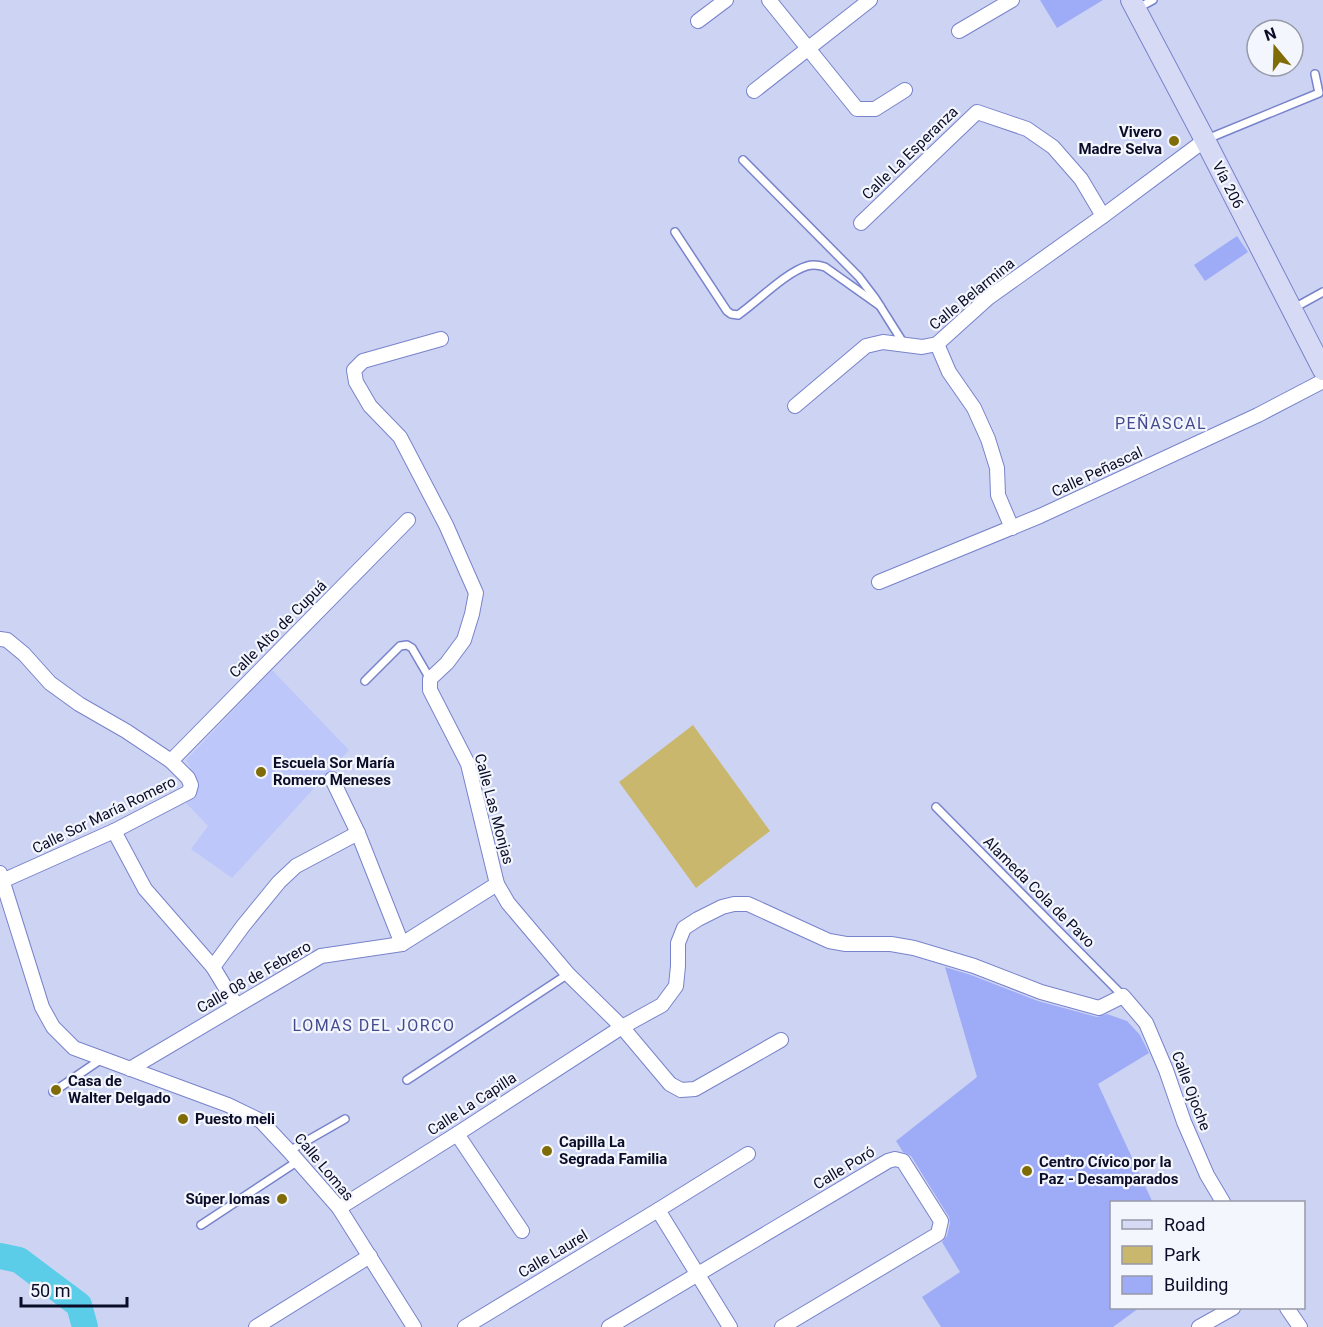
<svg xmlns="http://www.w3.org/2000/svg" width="1323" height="1327" font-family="Roboto,sans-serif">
  <rect width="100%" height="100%" fill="#cdd4f3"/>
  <path fill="#bdc7fa" d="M272,670L349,750L232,878L191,849L208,826L185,802L200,784L186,760Z"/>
  <path fill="#c9b76e" d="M693,725L770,831L696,888L619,782Z"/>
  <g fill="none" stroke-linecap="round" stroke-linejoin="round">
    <path stroke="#5bcde8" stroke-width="26" d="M0,1256L19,1260L79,1305L85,1327"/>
  </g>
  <g fill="#9eacf7">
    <path d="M1040,0H1103L1057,28Z"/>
    <path d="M1237,236L1248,252L1205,281L1194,265Z"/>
    <path d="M945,967L971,975L1038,1001L1097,1017L1107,1014L1127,1021L1140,1035L1149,1053L1098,1084L1153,1203H1112V1308H1139L1113,1327H941L922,1297L960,1272L942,1242L947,1236L950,1223L949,1217L911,1156L903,1152L896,1141L977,1077Z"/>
  </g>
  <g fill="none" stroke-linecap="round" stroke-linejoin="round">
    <defs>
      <g id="service">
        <path d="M1138,8L1153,0"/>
        <path d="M1207,139L1319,93L1315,74"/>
        <path d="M743,160L859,277L875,298L904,344"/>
        <path d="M675,232L727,311L731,314L738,315C757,302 786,272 807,266C813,264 819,265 825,267L880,306"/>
        <path d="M1294,308L1323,292"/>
        <path d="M365,681L400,646L407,645L412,648L430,679"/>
        <path d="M936,807L1123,996"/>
        <path d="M407,1080L568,974"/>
        <path d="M53,1092L103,1058"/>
        <path d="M289,1151L345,1119"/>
        <path d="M201,1225L298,1161"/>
      </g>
      <g id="minor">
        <path d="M769,0L857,109H875L905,90"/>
        <path d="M698,21L726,0"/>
        <path d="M959,31L1012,0"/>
        <path d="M754,91L870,0"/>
        <path d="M861,223L977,112L1027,129L1053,147L1081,179L1103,216"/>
        <path d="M441,339L363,361L354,370L356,382L370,406L400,437L446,525L476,593L472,614L464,640L447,663L430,679V690L468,764L497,884L508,903L568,974L622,1027L670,1084L681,1090L695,1089L781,1040"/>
        <path d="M937,344L949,372L974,408L988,439L997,468L998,495L1012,528"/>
        <path d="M795,406L866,346L883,342L922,347L937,344L988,298L1103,216L1205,140"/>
        <path d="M879,582L1040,516L1258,415L1323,381"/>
        <path d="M0,639L7,640L24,654L50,683L79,704L126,731L171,761L188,778L191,785L189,792L114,831L2,881"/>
        <path d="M171,761L408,520"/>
        <path d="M332,779L358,833L402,944"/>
        <path d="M114,831L145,889L213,967L236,1005"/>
        <path d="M0,873L42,1007L53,1027L74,1048L228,1105L261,1121L289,1151L339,1208L414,1327"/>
        <path d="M213,967L243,926L279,882L296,866L358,833"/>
        <path d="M130,1069L321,956L402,944L497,884"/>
        <path d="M457,1134L522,1231"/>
        <path d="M339,1208L457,1134L622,1027L662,1005L676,986L678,966V943L684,928L698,919L722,907L734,904H748L829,941L846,944H891L914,948L974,966L1041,992L1099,1008L1123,996L1146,1023L1166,1070L1184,1122L1207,1175L1223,1202"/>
        <path d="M658,1210L730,1327"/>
        <path d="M1287,1308L1300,1327"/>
        <path d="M256,1327L370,1256"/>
        <path d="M465,1327L658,1210L748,1154"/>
        <path d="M609,1327L888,1161L895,1159L903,1161L941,1221L938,1234L782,1327"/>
        <path d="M1199,1327L1233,1308"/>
      </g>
      <path id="secondary" d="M1131,0L1205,140L1323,370"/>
    </defs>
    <use href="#service" stroke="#7883cb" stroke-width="10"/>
    <use href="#minor" stroke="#7883cb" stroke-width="16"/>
    <use href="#secondary" stroke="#7883cb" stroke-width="22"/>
    <use href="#service" stroke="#fff" stroke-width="7"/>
    <use href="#minor" stroke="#fff" stroke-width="14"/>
    <use href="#secondary" stroke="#d6daf4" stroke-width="20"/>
  </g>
  <g fill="#806c07" stroke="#f4f6fe" stroke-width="2">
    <circle cx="1174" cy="141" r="6"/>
    <circle cx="261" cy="772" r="6"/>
    <circle cx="56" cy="1090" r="6"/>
    <circle cx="183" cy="1119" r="6"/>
    <circle cx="547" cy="1151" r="6"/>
    <circle cx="1027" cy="1171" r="6"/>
    <circle cx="282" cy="1199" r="6"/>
  </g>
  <g text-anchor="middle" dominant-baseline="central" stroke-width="4.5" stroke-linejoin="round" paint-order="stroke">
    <g font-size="15" font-weight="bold" fill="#0b0d28" stroke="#f4f6fe" text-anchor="start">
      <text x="1162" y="132" text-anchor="end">Vivero<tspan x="1162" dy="17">Madre Selva</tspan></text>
      <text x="273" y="763">Escuela Sor María<tspan x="273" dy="17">Romero Meneses</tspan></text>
      <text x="68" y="1081">Casa de<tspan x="68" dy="17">Walter Delgado</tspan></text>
      <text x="195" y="1119">Puesto meli</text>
      <text x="559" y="1142">Capilla La<tspan x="559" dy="17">Segrada Familia</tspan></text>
      <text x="1039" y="1162">Centro Cívico por la<tspan x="1039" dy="17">Paz - Desamparados</tspan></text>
      <text x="270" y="1199" text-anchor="end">Súper lomas</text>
    </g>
    <g font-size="15" fill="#0b0d28" stroke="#f4f6fe">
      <text transform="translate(910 153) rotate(-44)">Calle La Esperanza</text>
      <text transform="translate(1228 185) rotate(63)">Vía 206</text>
      <text transform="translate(972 294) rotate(-39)">Calle Belarmina</text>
      <text transform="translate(1097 472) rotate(-25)">Calle Peñascal</text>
      <text transform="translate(278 629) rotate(-45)">Calle Alto de Cupuá</text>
      <text transform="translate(494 809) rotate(75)">Calle Las Monjas</text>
      <text transform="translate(104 815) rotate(-26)">Calle Sor María Romero</text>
      <text transform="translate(1039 892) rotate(45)">Alameda Cola de Pavo</text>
      <text transform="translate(254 977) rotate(-30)">Calle 08 de Febrero</text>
      <text transform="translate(1191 1091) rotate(69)">Calle Ojoche</text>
      <text transform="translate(472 1104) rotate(-33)">Calle La Capilla</text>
      <text transform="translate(324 1167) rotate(50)">Calle Lomas</text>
      <text transform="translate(844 1168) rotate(-31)">Calle Poró</text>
      <text transform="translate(553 1254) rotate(-31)">Calle Laurel</text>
    </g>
    <g font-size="16" letter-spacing="1.5" fill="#434b8e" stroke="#f4f6fe">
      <text x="1161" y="423">PEÑASCAL</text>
      <text x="374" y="1025">LOMAS DEL JORCO</text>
    </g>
  </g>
  <rect x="1110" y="1201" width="195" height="108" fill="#f4f6fe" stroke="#9799a8" stroke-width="1.5"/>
  <rect x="1122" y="1220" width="30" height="9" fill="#d6daf4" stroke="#9799a8" stroke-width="1.5"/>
  <text x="1164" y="1231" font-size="18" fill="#0b0d28">Road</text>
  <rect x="1122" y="1246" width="30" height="18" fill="#c9b76e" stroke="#9799a8" stroke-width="1.5"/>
  <text x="1164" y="1261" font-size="18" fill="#0b0d28">Park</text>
  <rect x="1122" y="1276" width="30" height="18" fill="#9eacf7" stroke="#9799a8" stroke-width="1.5"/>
  <text x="1164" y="1291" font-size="18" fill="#0b0d28">Building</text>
  <g transform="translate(1275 48) rotate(341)"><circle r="28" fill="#f4f6fe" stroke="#9799a8" stroke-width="1.5"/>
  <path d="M0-4.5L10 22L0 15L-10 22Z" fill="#806c07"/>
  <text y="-9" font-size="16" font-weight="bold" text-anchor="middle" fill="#0b0d28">N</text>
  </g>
  <path d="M21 1297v9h106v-9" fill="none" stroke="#0b0d28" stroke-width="3"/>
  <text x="30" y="1297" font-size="18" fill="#0b0d28" stroke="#f4f6fe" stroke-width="4.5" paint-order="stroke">50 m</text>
</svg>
